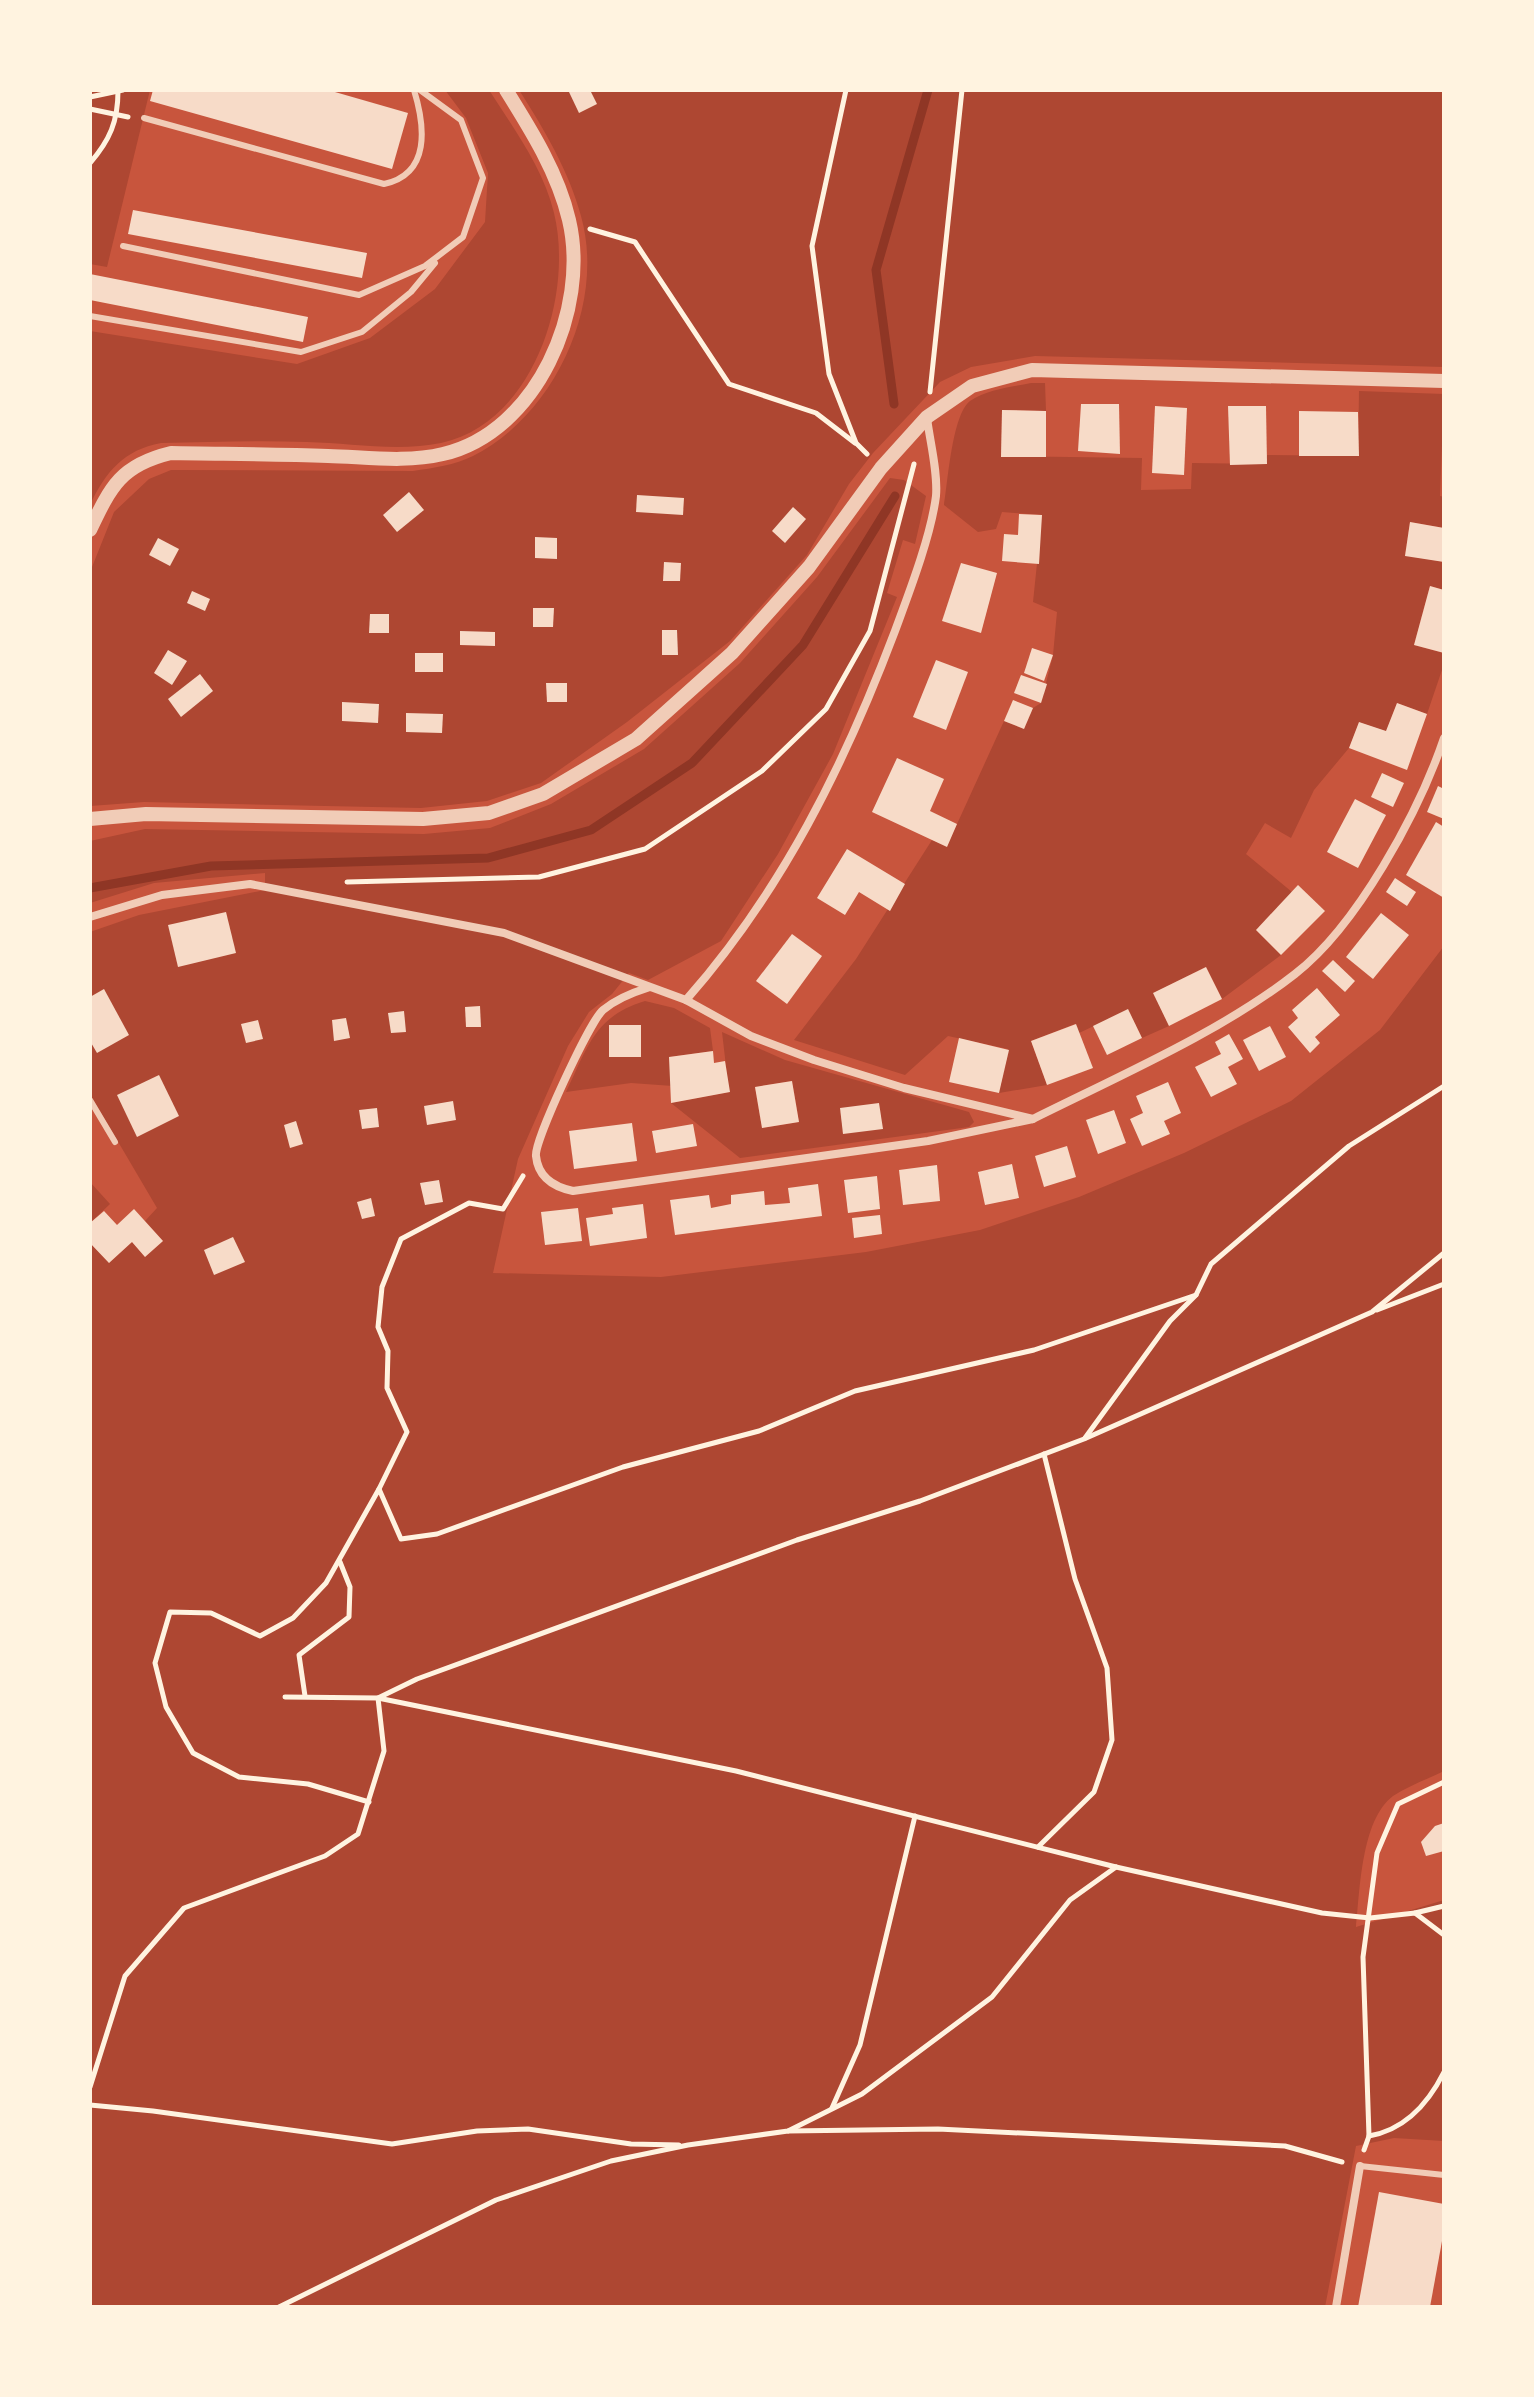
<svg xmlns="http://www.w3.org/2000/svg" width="1534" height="2397" font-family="Jost,sans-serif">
  <rect width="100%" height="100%" fill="#c8553d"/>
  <g fill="#ae4732" fill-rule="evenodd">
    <path d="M90,90H150L107,267L90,264Z"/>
    <path d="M445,90H489C514,129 543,168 554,213C574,295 534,423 441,443C398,452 350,443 307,442C259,440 209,442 161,443C124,450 106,471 90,505V331L297,364L370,338L435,289L485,222L488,173L466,118Z"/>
    <path d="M519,90H1444V367L1035,356L971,367L940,382L873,453L849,484L807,555L730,641L627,722L541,783L487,801L421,808L144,802L90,806V572L114,512L149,479L171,470L413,471C433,468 455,465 473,456C554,415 606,305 581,216C569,171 544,129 519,90Z"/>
    <path d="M1031,383H1045L1046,411L1002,410L1001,456L1142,458L1141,490L1191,489L1192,463L1267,464V455L1358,456L1359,391L1444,394L1440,496L1444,497V528L1410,522L1405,555L1444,562V590L1430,586L1414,645L1444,653V664L1427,714L1397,703L1386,732L1359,723L1349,748L1314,790L1291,838L1265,823L1246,854L1292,892L1256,930L1281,955L1222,999L1206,967L1154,993L1169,1026L1142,1038L1128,1010L1079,1033L1075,1024L1031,1041L1047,1085L999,1093L1008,1049L948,1036L905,1075L794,1040L856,959L932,840L947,846L1004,721L1024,729L1033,708L1041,703L1053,655L1057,612L1033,602L1042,515L1002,512L996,529L978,532L944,505C948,482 952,415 970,401C988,389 1011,387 1031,383Z"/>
    <path d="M890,478L904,480L926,496L915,544L903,540L887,593L897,597L833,754L778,854L721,941L648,980L629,973L612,994L589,1012L568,1046L518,1159L493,1273L661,1277L866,1252L980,1230L1079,1197L1184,1153L1291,1101L1380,1030L1444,946V1771C1428,1779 1408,1786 1393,1796C1361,1820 1360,1891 1356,1927L1444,1900V2141L1394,2138L1356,2146L1325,2307H90V1243L109,1263L132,1242L145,1257L163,1241L145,1221L157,1208L90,1094V932L139,915L265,890V873L154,883L90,903V841L145,829L424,834L490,828L551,804L644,749L740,663L817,577Z"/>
    <path d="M645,1001L674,1008L710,1028L713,1051L669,1057L673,1086L631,1083L566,1092C587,1049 594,1016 645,1001ZM609,1025H641V1057H609Z"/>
    <path d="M722,1032L785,1060L969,1112L974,1122L969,1127L740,1158L671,1103L729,1092ZM792,1081L799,1122L762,1128L755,1087Z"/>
    <path d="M90,1182L110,1204L90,1223Z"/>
  </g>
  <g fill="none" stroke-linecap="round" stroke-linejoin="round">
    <g stroke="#8f3625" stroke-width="9">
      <path d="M894,404L876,270L928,90"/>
      <path d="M90,888L211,866L488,858L591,830L692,763L803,645L895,496"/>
    </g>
  </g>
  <g fill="#f7dbc8">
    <path d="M153,90H328L408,113L392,169L150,101Z"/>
    <path d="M573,90H590L597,104L579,113L569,92Z"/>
    <path d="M133,210L367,253L362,278L128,234Z"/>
    <path d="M90,274L308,317L303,342L90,300Z"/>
    <path d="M1081,404H1119L1120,454L1078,451Z"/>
    <path d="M1155,406L1187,408L1184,475L1152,473Z"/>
    <path d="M1228,406H1266L1267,464L1230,465Z"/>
    <path d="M1002,410L1046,411V457H1001Z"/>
    <path d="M1299,411L1358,412L1359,456H1299Z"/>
    <path d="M409,492L424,510L397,532L383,515Z"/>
    <path d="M637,495L684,498L683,515L636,512Z"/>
    <path d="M793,507L806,519L785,543L772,531Z"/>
    <path d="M1019,514L1042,515L1039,564L1002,561L1004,534L1018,535Z"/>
    <path d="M1410,522L1444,528V562L1405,556Z"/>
    <path d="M535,537L557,538V559L535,558Z"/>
    <path d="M158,538L179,549L170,566L149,555Z"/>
    <path d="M664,562L681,563L680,581H663Z"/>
    <path d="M961,563L997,573L981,633L942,621Z"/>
    <path d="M1430,586L1444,590V653L1414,645Z"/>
    <path d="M192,591L210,599L205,611L187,603Z"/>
    <path d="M533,608H554L553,627H533Z"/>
    <path d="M370,614H389V633H369Z"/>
    <path d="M662,630H677L678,655H662Z"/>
    <path d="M460,631L495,632V646L460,645Z"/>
    <path d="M1032,648L1053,655L1044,681L1024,673Z"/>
    <path d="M168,650L187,661L172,685L154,673Z"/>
    <rect x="415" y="653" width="28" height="19"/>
    <path d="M936,660L968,672L946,730L913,717Z"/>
    <path d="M200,674L213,691L181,717L168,699Z"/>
    <path d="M1021,675L1047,684L1041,703L1014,693Z"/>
    <path d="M546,683H567V702H547Z"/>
    <path d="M1013,700L1033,708L1024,729L1004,721Z"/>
    <path d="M342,702L379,704L378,723L342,721Z"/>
    <path d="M1397,703L1427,714L1407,770L1349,748L1359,722L1386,731Z"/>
    <path d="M406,713L443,714L442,733L406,732Z"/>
    <path d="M897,758L944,779L930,811L957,824L947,847L872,812Z"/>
    <path d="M1382,773L1404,783L1393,807L1371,797Z"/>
    <path d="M1438,786L1444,789V819L1427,812Z"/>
    <path d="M1355,799L1386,815L1358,868L1327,852Z"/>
    <path d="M1436,822L1444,827V898L1406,875Z"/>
    <path d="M847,849L905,884L890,911L859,892L845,915L817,898Z"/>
    <path d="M1395,878L1416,892L1407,906L1386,892Z"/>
    <path d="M1298,885L1325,911L1281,955L1256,930Z"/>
    <path d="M226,912L236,953L178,967L168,925Z"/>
    <path d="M1381,913L1409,935L1373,979L1346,957Z"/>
    <path d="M792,934L822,956L787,1004L756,981Z"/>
    <path d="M1333,960L1355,981L1345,992L1322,971Z"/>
    <path d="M1206,967L1222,999L1169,1026L1153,993Z"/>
    <path d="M1317,988L1340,1015L1315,1037L1320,1043L1310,1053L1288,1027L1298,1018L1292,1010Z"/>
    <path d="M104,989L129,1035L97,1053L90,1041V997Z"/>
    <path d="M480,1006L481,1027H466L465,1007Z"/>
    <path d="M1128,1009L1142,1038L1107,1055L1093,1026Z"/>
    <path d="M404,1011L406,1032L391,1033L388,1013Z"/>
    <path d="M346,1018L350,1038L334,1041L332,1020Z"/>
    <path d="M258,1020L263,1039L246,1043L241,1024Z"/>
    <path d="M1076,1024L1093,1068L1047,1085L1031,1041Z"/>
    <rect x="609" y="1025" width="32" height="32"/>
    <path d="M1270,1026L1286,1057L1259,1071L1243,1040Z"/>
    <path d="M1229,1034L1243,1059L1228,1067L1237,1084L1211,1097L1195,1067L1221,1054L1215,1042Z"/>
    <path d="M959,1038L1009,1050L999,1093L949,1082Z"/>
    <path d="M713,1051L714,1063L725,1061L730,1092L671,1103L669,1057Z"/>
    <path d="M159,1075L179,1116L137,1137L117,1095Z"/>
    <path d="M792,1081L799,1122L762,1128L755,1087Z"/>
    <path d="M1168,1082L1181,1113L1164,1121L1170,1134L1142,1146L1130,1119L1143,1113L1136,1096Z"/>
    <path d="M453,1101L456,1120L427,1125L424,1106Z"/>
    <path d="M879,1103L883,1129L843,1134L840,1108Z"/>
    <path d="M377,1108L379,1127L362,1129L359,1110Z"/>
    <path d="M1114,1110L1126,1143L1098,1154L1086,1120Z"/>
    <path d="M296,1121L303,1144L290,1148L284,1125Z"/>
    <path d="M632,1123L637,1161L574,1169L569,1131Z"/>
    <path d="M693,1124L697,1146L656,1153L652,1131Z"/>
    <path d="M1067,1146L1076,1177L1044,1187L1035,1156Z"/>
    <path d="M1012,1164L1019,1198L985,1205L978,1172Z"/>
    <path d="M937,1165L940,1201L903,1205L899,1170Z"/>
    <path d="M877,1176L880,1209L848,1213L844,1180Z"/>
    <path d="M439,1180L443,1202L425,1205L420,1183Z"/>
    <path d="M818,1184L822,1216L675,1235L670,1200L709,1195L711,1208L731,1204V1195L764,1191L765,1205L790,1203L788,1188Z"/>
    <path d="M371,1198L375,1216L362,1219L357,1202Z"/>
    <path d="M643,1204L647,1238L590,1246L586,1218L613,1214L612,1208Z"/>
    <path d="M578,1208L582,1241L545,1245L541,1212Z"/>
    <path d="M134,1209L163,1241L145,1257L132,1242L109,1263L90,1243V1223L104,1211L117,1225Z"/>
    <path d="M880,1215L882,1234L854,1238L852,1218Z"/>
    <path d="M233,1237L245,1262L214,1275L204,1250Z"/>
    <path d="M1444,1823V1851L1426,1856L1421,1842L1435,1826Z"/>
    <path d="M1379,2192L1444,2204V2230L1430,2307H1358Z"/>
  </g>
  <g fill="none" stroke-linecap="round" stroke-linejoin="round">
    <g stroke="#fff3e0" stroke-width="5">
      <path d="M846,90L812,246L829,374L856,443L867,454"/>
      <path d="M90,97L123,90"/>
      <path d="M90,109L128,117"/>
      <path d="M90,163C110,140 118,121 118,91"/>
      <path d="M590,229L635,242L729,384L816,413L855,443"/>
      <path d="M930,392L962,90"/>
      <path d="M347,882L539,877L645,849L762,771L826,709L870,631L914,464"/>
      <path d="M1444,1253L1372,1312L1084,1439L920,1501L797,1540L417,1679L378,1698L736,1771L1116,1867L1322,1913L1370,1918L1415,1913L1444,1935"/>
      <path d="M1377,1310L1444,1284"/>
      <path d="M1085,1438L1170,1321L1196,1295L1211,1264L1349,1146L1444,1086"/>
      <path d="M379,1489L407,1432L387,1388L388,1351L378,1327L382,1287L401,1239L469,1203L503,1209L523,1176"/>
      <path d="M305,1696L299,1655L349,1617L350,1587L340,1562"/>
      <path d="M369,1802L308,1784L239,1777L193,1753L166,1707L155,1663L170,1612L211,1613L260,1636L293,1618L326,1583L379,1489L401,1539L437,1534L623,1467L759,1431L855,1391L1034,1350L1196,1295"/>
      <path d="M1038,1847L1094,1792L1112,1740L1107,1668L1075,1579L1044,1454"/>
      <path d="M1415,1913L1444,1906"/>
      <path d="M90,2087L125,1976L184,1908L325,1856L358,1834L384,1751L378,1698L285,1697"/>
      <path d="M90,2105L153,2111L392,2144L477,2131L528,2129L631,2144L679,2145"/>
      <path d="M832,2108L860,2045L915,1816"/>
      <path d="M788,2131L938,2129L1285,2146L1342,2162"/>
      <path d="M1369,2136C1404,2130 1428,2104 1444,2072"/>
      <path d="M1364,2150L1369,2136L1363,1957L1377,1853L1398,1804L1444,1782"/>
      <path d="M279,2307L496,2200L611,2161L688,2145L788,2131L862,2094L992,1997L1070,1900L1116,1867"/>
    </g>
    <g stroke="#f1ccb7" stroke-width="6">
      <path d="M144,118L384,184C431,174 425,126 414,90"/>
      <path d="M123,246L359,295L425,266L463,237L483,178L461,120L420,90"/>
      <path d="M90,316L301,352L362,332L411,292L435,263"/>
      <path d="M90,1100L115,1142"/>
      <path d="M1360,2166L1444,2175"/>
    </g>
    <g stroke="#f1ccb7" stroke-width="8">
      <path d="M90,917L162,895L250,884L504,933L686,1000L751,1036L814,1060L904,1088L1033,1119L928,1141L573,1191C554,1187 538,1177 536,1156C534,1141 590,1021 603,1010C615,1000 631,993 647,988"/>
      <path d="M686,1000C782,891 844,766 895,631C909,593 931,536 936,496C938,472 930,442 927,418"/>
      <path d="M1033,1119C1117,1077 1221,1032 1295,974C1357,926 1419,812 1444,738"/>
      <path d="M1336,2307L1360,2166"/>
    </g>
    <g stroke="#f1ccb7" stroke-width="14">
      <path d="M90,530C111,486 121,465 171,453C223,454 276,454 328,456C366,457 406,463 443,454C537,432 590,309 569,220C558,173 531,130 506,90"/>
      <path d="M90,819L146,814L423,819L489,813L543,794L636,739L732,653L809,567L881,468L927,417L972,386L1032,370L1444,381"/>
    </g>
  </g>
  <rect width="1534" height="2397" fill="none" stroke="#fff3e0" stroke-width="184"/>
</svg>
